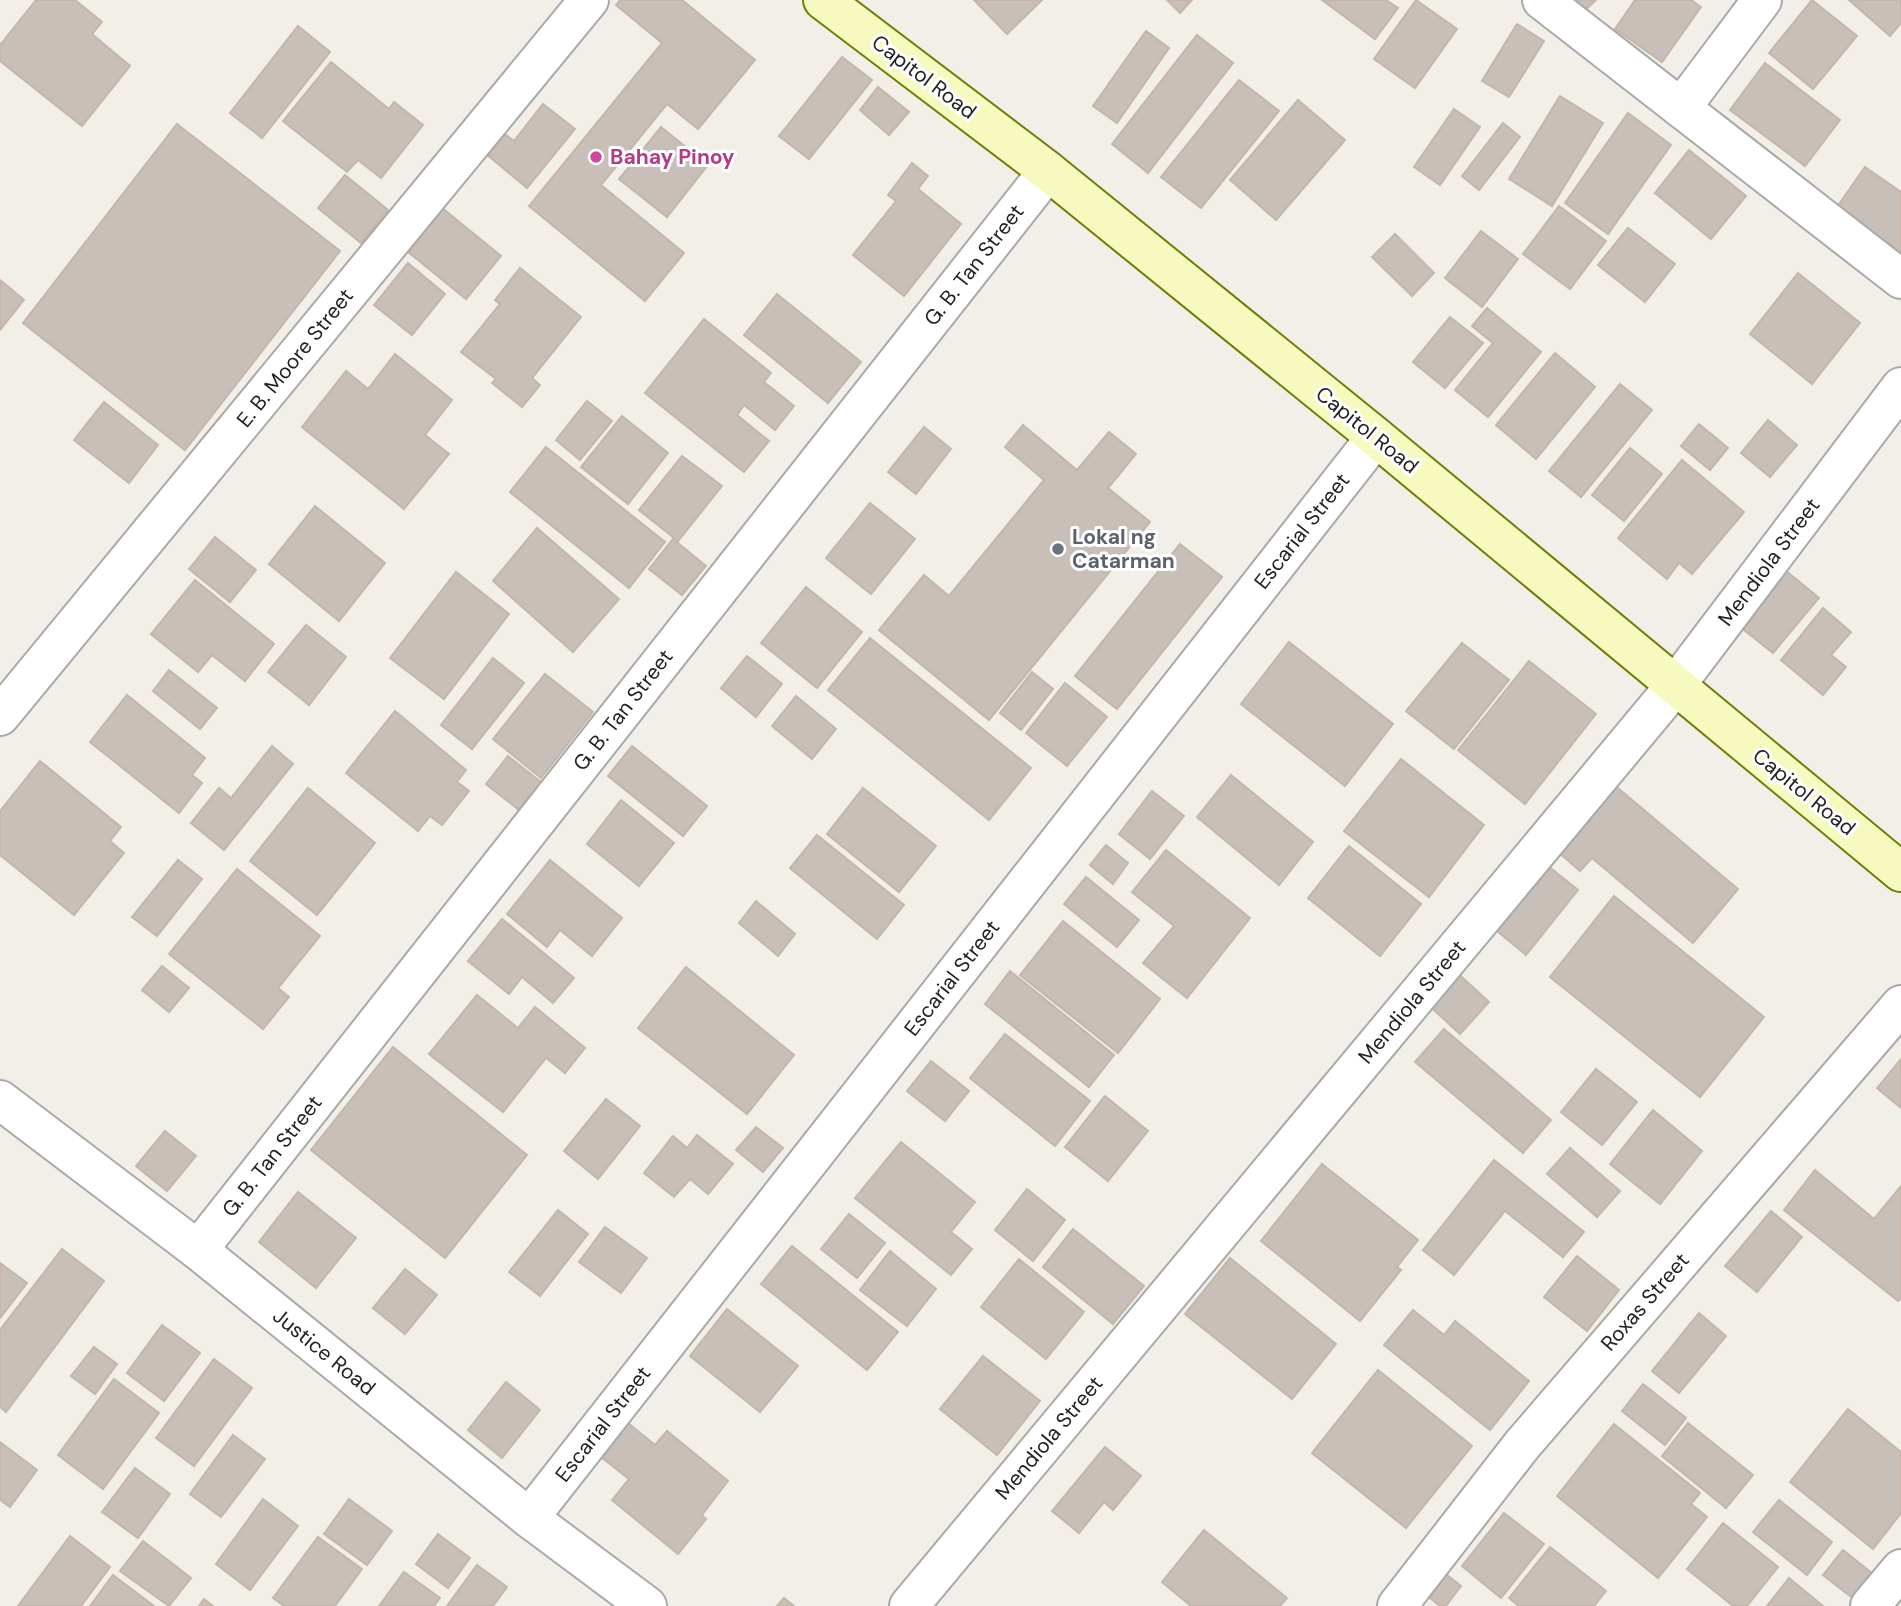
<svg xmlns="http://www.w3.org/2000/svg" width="1901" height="1606" font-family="'DM Sans',sans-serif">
  <rect width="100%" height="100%" fill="#f2efe9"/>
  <g fill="#c7bfb8" stroke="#c4b6ab" stroke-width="2">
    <path d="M36,0H75L102,22L92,34L130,66L82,126L0,61V45Z"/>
    <path d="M620,0H682L755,60L698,129L667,104L601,185L684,253L645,301L529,206L662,43L616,5Z"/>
    <path d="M974,0H1042L1007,34Z"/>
    <path d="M1167,0H1192L1180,13Z"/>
    <path d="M1322,0H1386L1398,8L1375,39Z"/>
    <path d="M1416,0L1457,29L1415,88L1374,59Z"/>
    <path d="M1566,0H1596L1580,15Z"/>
    <path d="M1635,0H1691L1701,7L1662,62L1615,29Z"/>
    <path d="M1812,0L1857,36L1813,89L1769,53Z"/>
    <path d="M1849,0H1901V23L1890,36Z"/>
    <path d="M1517,24L1544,41L1509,97L1482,81Z"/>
    <path d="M298,26L330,52L262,138L230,113Z"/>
    <path d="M1146,31L1169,48L1117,123L1093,106Z"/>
    <path d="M1197,35L1233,63L1148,173L1112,144Z"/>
    <path d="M842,57L872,80L809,159L779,136Z"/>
    <path d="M331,62L389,109L394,102L423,125L381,178L358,160L347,172L283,121Z"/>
    <path d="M1765,63L1840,120L1805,166L1730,110Z"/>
    <path d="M1239,80L1279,111L1201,208L1161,177Z"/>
    <path d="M878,87L909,112L889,135L860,110Z"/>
    <path d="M1560,96L1603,123L1552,206L1509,179Z"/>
    <path d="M1298,100L1345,140L1276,220L1230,180Z"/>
    <path d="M543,104L575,129L527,188L485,153L502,132L514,141Z"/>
    <path d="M1454,109L1480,127L1440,185L1414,167Z"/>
    <path d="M1628,113L1671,145L1608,234L1565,203Z"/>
    <path d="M1503,123L1520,137L1479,190L1462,176Z"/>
    <path d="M177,124L340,251L185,450L23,323Z"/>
    <path d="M661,127L708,165L667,217L619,179Z"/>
    <path d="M1689,150L1746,196L1711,239L1655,193Z"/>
    <path d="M912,163L928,176L918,189L961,224L904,296L853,255L896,201L888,195Z"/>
    <path d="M1865,167L1901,192V253L1837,207Z"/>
    <path d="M345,175L388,210L361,243L318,208Z"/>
    <path d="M436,203L501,256L466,299L402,247Z"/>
    <path d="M1559,206L1606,241L1570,289L1523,254Z"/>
    <path d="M1628,228L1675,264L1645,302L1598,265Z"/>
    <path d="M1481,231L1518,259L1482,307L1445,278Z"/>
    <path d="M1395,234L1434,273L1412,296L1372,257Z"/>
    <path d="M408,263L445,294L412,335L374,305Z"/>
    <path d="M520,268L581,317L532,378L540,385L522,407L492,383L496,379L461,352L500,304L495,300Z"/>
    <path d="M1798,273L1860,323L1812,384L1750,334Z"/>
    <path d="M0,280L24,300L0,330Z"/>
    <path d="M777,294L861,362L828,403L744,335Z"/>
    <path d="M1487,308L1541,352L1488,417L1455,390L1493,343L1472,326Z"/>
    <path d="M1450,317L1483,343L1445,388L1413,362Z"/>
    <path d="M704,319L771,373L764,382L794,406L775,430L744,405L737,415L769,441L744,472L645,393Z"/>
    <path d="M1555,353L1595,387L1536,459L1496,425Z"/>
    <path d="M395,354L452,400L425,435L449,454L404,509L302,427L346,371L368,389Z"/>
    <path d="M1620,384L1652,410L1581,497L1549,471Z"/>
    <path d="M587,401L612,421L580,460L556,440Z"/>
    <path d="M104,402L158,445L129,483L74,440Z"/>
    <path d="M622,416L668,453L628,504L581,467Z"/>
    <path d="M1768,420L1797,445L1770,477L1741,453Z"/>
    <path d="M1699,424L1728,448L1710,470L1681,446Z"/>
    <path d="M1023,425L1077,470L1109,432L1136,454L1108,488L1150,522L989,720L879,630L924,575L949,596L1044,480L1005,447Z"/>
    <path d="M924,427L951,449L916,494L888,472Z"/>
    <path d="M546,447L665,542L629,588L510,492Z"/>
    <path d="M1630,448L1662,474L1624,521L1592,495Z"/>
    <path d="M682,456L722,486L678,541L639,510Z"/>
    <path d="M1682,460L1744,512L1692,574L1679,563L1667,579L1618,538Z"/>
    <path d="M870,503L915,539L871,594L826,558Z"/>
    <path d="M315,506L385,563L339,621L269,564Z"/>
    <path d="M537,528L619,599L573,652L493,581Z"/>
    <path d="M215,537L256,570L230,602L189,569Z"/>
    <path d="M673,539L706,566L682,595L649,569Z"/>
    <path d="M1180,544L1222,577L1117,709L1075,676Z"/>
    <path d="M1780,566L1819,598L1773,653L1734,622Z"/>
    <path d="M456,572L509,614L444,699L390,658Z"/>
    <path d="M195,580L274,644L245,681L212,655L198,672L151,634Z"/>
    <path d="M806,587L862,632L817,688L761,643Z"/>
    <path d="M1823,608L1851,632L1831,655L1846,667L1823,695L1781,660Z"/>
    <path d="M306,625L346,657L309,705L268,672Z"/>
    <path d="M870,638L1031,768L989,820L828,690Z"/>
    <path d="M1289,642L1393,724L1345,786L1241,704Z"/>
    <path d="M1462,643L1509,680L1454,749L1406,711Z"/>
    <path d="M747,656L782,684L756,717L721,688Z"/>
    <path d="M493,658L524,683L472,749L441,725Z"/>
    <path d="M1529,661L1596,714L1525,804L1458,750Z"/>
    <path d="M169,670L217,708L200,729L153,691Z"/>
    <path d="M1032,672L1053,689L1021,730L1000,713Z"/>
    <path d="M545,674L593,712L541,778L493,739Z"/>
    <path d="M1065,683L1107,717L1067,766L1026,733Z"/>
    <path d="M127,695L205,758L192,775L202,783L179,813L90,742Z"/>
    <path d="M796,696L836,729L812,759L772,726Z"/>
    <path d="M395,711L466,770L457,782L469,791L442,825L430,816L418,831L346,773Z"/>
    <path d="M272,746L293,764L224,850L191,823L219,788L231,798Z"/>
    <path d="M632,746L707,806L683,836L608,776Z"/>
    <path d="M508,756L542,783L519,810L486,784Z"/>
    <path d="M1401,759L1484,825L1429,897L1344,831Z"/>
    <path d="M40,761L121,827L110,841L124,853L74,915L0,855V811Z"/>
    <path d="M1231,775L1313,842L1279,885L1197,817Z"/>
    <path d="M1606,778L1738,889L1693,943L1592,858L1580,871L1550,845Z"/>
    <path d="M308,788L375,843L317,915L250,861Z"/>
    <path d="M863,788L936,846L899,892L827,834Z"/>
    <path d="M1152,791L1184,816L1150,859L1119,834Z"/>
    <path d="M621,800L674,843L639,886L587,844Z"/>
    <path d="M817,835L904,905L877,939L790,868Z"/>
    <path d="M1106,845L1128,863L1113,884L1090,865Z"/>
    <path d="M1349,846L1421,904L1380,956L1308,898Z"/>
    <path d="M1166,850L1250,918L1187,998L1143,963L1174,926L1132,892Z"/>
    <path d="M178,860L202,879L157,936L132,917Z"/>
    <path d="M550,860L622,918L592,956L560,930L547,947L507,914Z"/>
    <path d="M1543,862L1578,890L1526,955L1491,926Z"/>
    <path d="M237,869L320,936L278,988L289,997L263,1029L169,954Z"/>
    <path d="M1086,877L1139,920L1117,947L1064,904Z"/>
    <path d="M1614,896L1764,1017L1700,1097L1550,977Z"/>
    <path d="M756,901L795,934L778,956L739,923Z"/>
    <path d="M502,919L574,978L553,1003L522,977L509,994L468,961Z"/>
    <path d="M1063,921L1160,999L1118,1053L1020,975Z"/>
    <path d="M162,966L189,988L169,1012L142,990Z"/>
    <path d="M686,967L794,1055L747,1114L638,1028Z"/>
    <path d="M1452,968L1489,1002L1460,1034L1423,1000Z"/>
    <path d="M1010,971L1114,1055L1089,1087L985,1004Z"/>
    <path d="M477,995L518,1028L535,1007L585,1048L565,1073L546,1058L503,1112L429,1054Z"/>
    <path d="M1444,1029L1551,1120L1523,1153L1415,1062Z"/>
    <path d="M1005,1034L1090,1101L1055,1146L970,1078Z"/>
    <path d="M393,1047L527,1155L445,1258L311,1150Z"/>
    <path d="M1901,1059V1108L1877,1088Z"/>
    <path d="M931,1061L969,1091L945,1121L907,1091Z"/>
    <path d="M1596,1069L1637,1102L1602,1145L1561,1112Z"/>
    <path d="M1105,1096L1148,1131L1108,1181L1065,1147Z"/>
    <path d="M606,1099L640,1126L598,1179L564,1151Z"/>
    <path d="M1653,1110L1702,1151L1660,1204L1610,1164Z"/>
    <path d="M756,1127L783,1148L763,1172L736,1150Z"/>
    <path d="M165,1131L196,1156L167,1191L136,1166Z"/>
    <path d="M697,1135L733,1164L708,1194L690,1179L674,1197L644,1173L673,1136L687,1148Z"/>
    <path d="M901,1142L975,1202L951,1232L972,1249L951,1275L855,1198Z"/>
    <path d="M1570,1148L1620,1191L1597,1217L1547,1174Z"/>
    <path d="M1494,1160L1584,1232L1563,1257L1505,1211L1454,1275L1423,1250Z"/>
    <path d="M1322,1164L1418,1240L1397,1267L1401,1270L1360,1321L1261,1241Z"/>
    <path d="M1815,1170L1874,1219L1901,1186V1298L1898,1301L1784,1210Z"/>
    <path d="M1027,1189L1065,1220L1033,1261L995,1230Z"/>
    <path d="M298,1192L356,1238L316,1288L259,1242Z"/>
    <path d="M558,1210L588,1234L540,1296L509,1272Z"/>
    <path d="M1771,1211L1802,1237L1757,1292L1725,1266Z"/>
    <path d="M849,1214L885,1243L857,1278L821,1249Z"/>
    <path d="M605,1227L647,1258L621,1293L579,1262Z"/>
    <path d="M1073,1229L1144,1286L1113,1324L1043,1267Z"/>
    <path d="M792,1246L898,1332L867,1370L761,1284Z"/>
    <path d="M62,1249L104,1281L6,1412L0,1407V1330Z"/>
    <path d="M890,1251L936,1289L907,1326L860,1290Z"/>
    <path d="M1577,1256L1619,1290L1587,1331L1544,1297Z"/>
    <path d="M1230,1258L1336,1344L1292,1399L1185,1314Z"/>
    <path d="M1019,1259L1084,1312L1046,1359L981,1307Z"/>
    <path d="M0,1263L27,1283L0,1318Z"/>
    <path d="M405,1269L437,1295L405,1334L373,1308Z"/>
    <path d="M727,1309L798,1366L760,1412L690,1356Z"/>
    <path d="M1413,1310L1444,1335L1455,1321L1529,1381L1490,1430L1384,1345Z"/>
    <path d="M1699,1313L1726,1336L1679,1393L1652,1371Z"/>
    <path d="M162,1325L200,1353L164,1401L127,1373Z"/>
    <path d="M94,1347L117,1364L95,1394L71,1376Z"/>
    <path d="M983,1356L1040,1401L997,1455L940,1409Z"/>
    <path d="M214,1359L252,1388L194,1466L156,1438Z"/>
    <path d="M1378,1370L1472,1446L1406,1528L1312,1453Z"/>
    <path d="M114,1379L159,1413L103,1489L58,1455Z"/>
    <path d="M506,1382L540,1410L502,1458L468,1430Z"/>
    <path d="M1643,1384L1686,1418L1665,1445L1622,1411Z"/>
    <path d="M1848,1409L1901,1452V1513L1873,1549L1790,1482Z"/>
    <path d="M628,1423L655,1445L667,1431L728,1481L702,1515L706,1519L678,1554L612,1500L629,1479L601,1457Z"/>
    <path d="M1688,1423L1753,1475L1726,1508L1662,1456Z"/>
    <path d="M1614,1424L1700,1493L1691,1504L1707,1517L1658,1578L1557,1496Z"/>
    <path d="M233,1435L265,1459L221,1517L190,1494Z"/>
    <path d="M0,1442L37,1470L10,1507L0,1500Z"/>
    <path d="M1105,1447L1141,1476L1113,1510L1104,1502L1079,1533L1052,1511Z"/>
    <path d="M135,1468L170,1494L138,1538L102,1512Z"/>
    <path d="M263,1499L298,1526L250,1590L216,1564Z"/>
    <path d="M349,1499L392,1531L367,1565L324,1534Z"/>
    <path d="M1779,1500L1832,1542L1807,1575L1753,1532Z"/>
    <path d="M1504,1513L1544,1544L1501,1598L1462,1566Z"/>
    <path d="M1723,1523L1778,1567L1747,1606H1733L1687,1569Z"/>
    <path d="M1204,1530L1287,1598L1280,1606H1191L1162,1582Z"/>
    <path d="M438,1534L470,1558L448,1588L416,1564Z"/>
    <path d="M70,1536L110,1567L81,1606H18Z"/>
    <path d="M318,1537L362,1569L335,1606H284L273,1598Z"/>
    <path d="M143,1541L191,1578L169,1606L120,1571Z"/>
    <path d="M1550,1547L1606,1591L1594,1606H1519L1509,1598Z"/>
    <path d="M1843,1550L1873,1574L1854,1599L1823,1575Z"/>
    <path d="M1433,1564L1461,1586L1446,1606H1440L1415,1586Z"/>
    <path d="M477,1565L507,1587L493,1606H447Z"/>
    <path d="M404,1572L440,1598L434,1606H379Z"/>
    <path d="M113,1575L154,1606H90Z"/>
    <path d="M1789,1578L1823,1606H1767Z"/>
    <path d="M784,1598L794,1606H777Z"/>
    <path d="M204,1599L213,1606H199Z"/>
  </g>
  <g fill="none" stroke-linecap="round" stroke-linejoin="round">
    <defs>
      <g id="street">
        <path d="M1542,0L1901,279"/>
        <path d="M1681,108L1762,0"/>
        <path d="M0,716L589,0"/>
        <path d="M0,1100L198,1250L529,1518L647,1606"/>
        <path d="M198,1250L1048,171"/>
        <path d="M529,1518L1376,437"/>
        <path d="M909,1606L1675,686L1901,387"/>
        <path d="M1397,1606L1522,1445L1901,1005"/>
        <path d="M1870,1606L1901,1569"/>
      </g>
      <path id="secondary" d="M823,0L1048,171L1376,437L1901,872"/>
    </defs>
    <use href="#street" stroke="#a9a9a9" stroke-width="42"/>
    <use href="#secondary" stroke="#707d05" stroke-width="42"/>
    <use href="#street" stroke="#fff" stroke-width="38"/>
    <use href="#secondary" stroke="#f7fabf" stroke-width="38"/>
  </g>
  <circle fill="#d1479c" stroke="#fff" stroke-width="2.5" cx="596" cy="157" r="7"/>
  <circle fill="#6b7280" stroke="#fff" stroke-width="2.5" cx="1058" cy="549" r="7"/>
  <g text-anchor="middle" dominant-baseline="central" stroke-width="6" stroke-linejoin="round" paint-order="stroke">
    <g font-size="21" fill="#222" stroke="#fff">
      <text transform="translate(924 77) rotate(37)">Capitol Road</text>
      <text transform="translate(974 265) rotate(-52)">G. B. Tan Street</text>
      <text transform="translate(295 358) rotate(-51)">E. B. Moore Street</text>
      <text transform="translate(1367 430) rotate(39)">Capitol Road</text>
      <text transform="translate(1302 531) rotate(-52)">Escarial Street</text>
      <text transform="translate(1769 562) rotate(-53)">Mendiola Street</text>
      <text transform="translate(623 710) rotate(-52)">G. B. Tan Street</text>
      <text transform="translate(1804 792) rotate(39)">Capitol Road</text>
      <text transform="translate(952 978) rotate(-52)">Escarial Street</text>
      <text transform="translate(1412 1002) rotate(-50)">Mendiola Street</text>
      <text transform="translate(272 1156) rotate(-52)">G. B. Tan Street</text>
      <text transform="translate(1645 1302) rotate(-49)">Roxas Street</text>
      <text transform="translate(324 1352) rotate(39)">Justice Road</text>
      <text transform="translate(603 1424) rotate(-52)">Escarial Street</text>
      <text transform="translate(1049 1438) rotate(-50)">Mendiola Street</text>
    </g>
    <g font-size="21" font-weight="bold" fill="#b23c85" stroke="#fff" text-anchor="start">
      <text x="610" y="157">Bahay Pinoy</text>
    </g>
    <g font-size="21" font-weight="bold" fill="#5b616d" stroke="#fff" text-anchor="start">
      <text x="1072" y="537">Lokal ng<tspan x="1072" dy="24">Catarman</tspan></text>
    </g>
  </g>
</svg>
